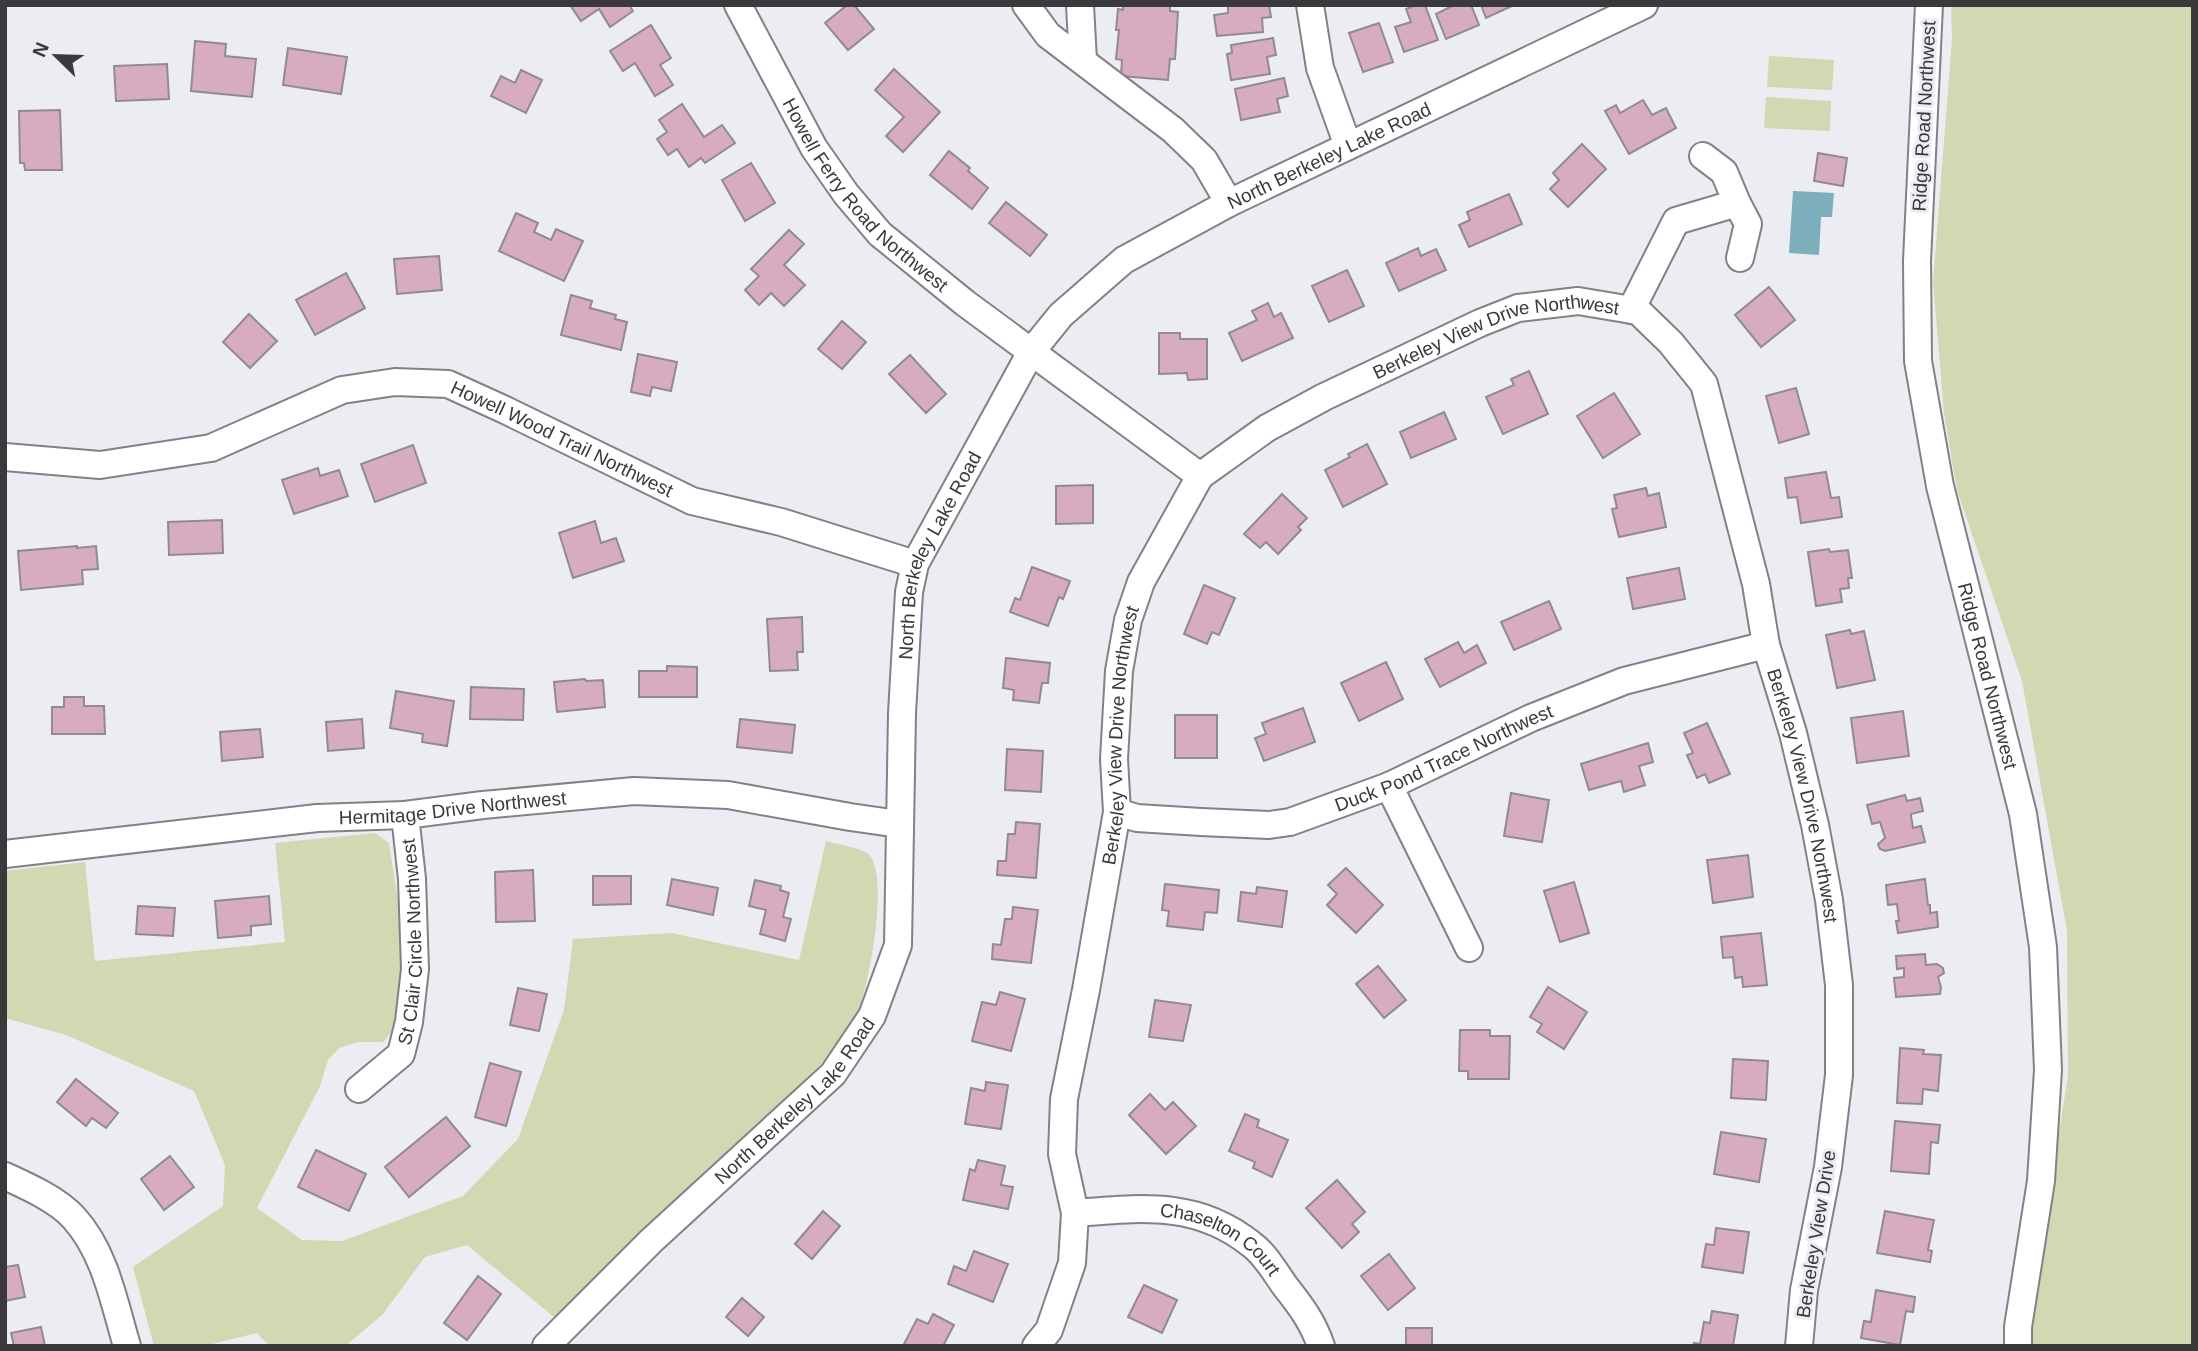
<svg xmlns="http://www.w3.org/2000/svg" width="2198" height="1351" font-family="Helvetica,sans-serif">
  <rect width="100%" height="100%" fill="#ebedf3"/>
  <g fill="#d3d7b2">
    <path d="M1951,5H2193V1346H2033L2032,1328L2040,1250L2068,1076L2067,931L2022,681L1957,490L1944,413L1933,282L1952,39Z"/>
    <path d="M1769,56L1834,60L1832,90L1767,87Z"/>
    <path d="M1766,97L1831,101L1830,131L1764,128Z"/>
    <path d="M375,833L389,843C396,893 422,1006 383,1042H358L339,1048L328,1060L320,1086L257,1208L302,1240L342,1241L463,1196L518,1139L564,1010L573,939L671,933L799,960L826,841C836,844 860,848 867,853C891,871 869,986 858,1011C850,1028 835,1045 824,1061L556,1319L467,1245L425,1257L382,1315L345,1346H269L257,1333L204,1346H154L133,1267L223,1206L225,1165L194,1091L66,1035L5,1018V871L85,862L95,961L285,942L275,843Z"/>
  </g>
  <path fill="#7caebc" d="M1793,191L1834,193L1832,217H1821L1819,255L1789,253Z"/>
  <g fill="#d7acbf" stroke="#918b8d" stroke-width="2">
    <path d="M570,5H629L633,11L610,27L599,9L581,21Z"/>
    <path d="M847,5H854L874,29L848,50L825,23Z"/>
    <path d="M1123,5H1170V11L1178,12L1175,59H1170L1168,80L1121,76L1122,60L1116,59L1119,30H1116L1118,9L1123,10Z"/>
    <path d="M1228,5H1269L1271,17L1262,18L1263,32L1217,36L1214,15L1228,13Z"/>
    <path d="M1416,5H1425L1438,40L1404,52L1395,27L1411,22L1406,9Z"/>
    <path d="M1454,5H1471L1479,25L1446,39L1436,14Z"/>
    <path d="M1481,5H1514L1486,18Z"/>
    <path d="M1379,23L1393,62L1363,72L1349,33Z"/>
    <path d="M651,25L671,58L660,65L673,85L655,96L635,63L623,71L610,51Z"/>
    <path d="M1273,38L1276,55L1267,57L1270,74L1231,80L1227,54L1232,53L1231,45Z"/>
    <path d="M195,41L226,44L225,56L256,59L252,97L191,91Z"/>
    <path d="M288,48L347,57L341,94L283,85Z"/>
    <path d="M167,64L169,99L116,101L114,66Z"/>
    <path d="M894,69L940,112L903,152L886,136L904,117L875,90Z"/>
    <path d="M521,70L542,80L526,113L491,96L501,76L515,83Z"/>
    <path d="M1284,78L1288,96L1277,99L1280,112L1241,120L1235,89Z"/>
    <path d="M1643,100L1652,115L1666,108L1676,128L1629,154L1605,111L1616,105L1620,113Z"/>
    <path d="M682,104L704,137L722,125L735,143L705,163L701,158L689,167L677,149L668,155L657,139L667,132L659,120Z"/>
    <path d="M60,110L62,170H25L24,163H20L19,111Z"/>
    <path d="M1582,144L1606,169L1568,207L1550,189L1559,180L1553,173Z"/>
    <path d="M949,151L970,168L968,171L988,188L972,209L930,175Z"/>
    <path d="M1818,153L1847,158L1843,186L1814,181Z"/>
    <path d="M751,163L775,203L745,221L722,180Z"/>
    <path d="M1509,194L1522,224L1469,247L1459,225L1470,220L1467,212Z"/>
    <path d="M1006,202L1047,235L1030,256L989,223Z"/>
    <path d="M516,213L538,223L534,232L551,240L556,229L583,241L564,281L499,251Z"/>
    <path d="M789,230L804,244L784,265L805,285L784,306L771,293L759,305L745,290L759,276L751,269Z"/>
    <path d="M1418,248L1421,256L1436,249L1446,270L1399,291L1386,263Z"/>
    <path d="M439,256L442,290L397,294L394,259Z"/>
    <path d="M1347,270L1364,306L1329,322L1312,286Z"/>
    <path d="M346,273L365,308L315,335L296,300Z"/>
    <path d="M1769,287L1795,320L1761,347L1735,315Z"/>
    <path d="M571,295L592,301L590,308L616,315L615,319L627,322L621,350L561,335Z"/>
    <path d="M1268,303L1274,317L1281,313L1293,338L1242,361L1229,333L1257,320L1252,311Z"/>
    <path d="M249,314L277,341L250,368L223,342Z"/>
    <path d="M842,321L866,342L842,369L818,349Z"/>
    <path d="M1159,333H1180V339H1207V379L1188,380L1187,373L1159,374Z"/>
    <path d="M638,354L677,362L671,391L652,387L650,396L631,392Z"/>
    <path d="M910,355L946,394L926,413L889,374Z"/>
    <path d="M1529,371L1548,414L1503,434L1486,397L1514,385L1511,379Z"/>
    <path d="M1796,388L1809,434L1779,443L1766,396Z"/>
    <path d="M1614,393L1640,434L1603,458L1577,416Z"/>
    <path d="M1444,412L1456,439L1411,458L1400,432Z"/>
    <path d="M1367,444L1387,484L1343,507L1325,470L1350,457L1348,454Z"/>
    <path d="M413,445L426,483L375,502L361,464Z"/>
    <path d="M318,468L320,476L339,470L348,496L294,514L282,480Z"/>
    <path d="M1826,472L1831,498L1839,497L1842,517L1801,523L1797,497L1788,498L1785,478Z"/>
    <path d="M1093,485V523L1056,524V486Z"/>
    <path d="M1646,488L1648,496L1659,493L1666,527L1619,537L1612,509L1617,508L1614,495Z"/>
    <path d="M1282,494L1307,518L1298,527L1301,530L1278,554L1266,542L1260,548L1244,534Z"/>
    <path d="M222,520L223,553L169,555L168,522Z"/>
    <path d="M595,521L601,543L616,538L624,561L573,578L559,533Z"/>
    <path d="M77,546V548L96,546L98,569L82,570L83,584L21,590L18,551Z"/>
    <path d="M1829,549L1830,552L1848,550L1852,578H1848L1849,588L1840,589L1842,602L1816,606L1808,552Z"/>
    <path d="M1032,567L1070,581L1063,599L1059,597L1048,626L1010,612L1015,598L1020,600Z"/>
    <path d="M1679,568L1685,599L1633,609L1627,578Z"/>
    <path d="M1204,585L1235,598L1219,635L1212,632L1207,644L1184,634Z"/>
    <path d="M1549,601L1561,629L1514,650L1501,622Z"/>
    <path d="M802,617L803,652H797L798,670L770,671L767,619Z"/>
    <path d="M1850,630L1851,634L1864,631L1875,680L1837,688L1826,635Z"/>
    <path d="M1458,642L1464,653L1477,645L1486,663L1440,687L1425,659Z"/>
    <path d="M1006,658L1050,663L1048,683H1042L1039,703L1013,700L1014,690L1003,688Z"/>
    <path d="M1386,662L1403,699L1359,721L1341,683Z"/>
    <path d="M667,666L697,667V697H639V671H667Z"/>
    <path d="M585,679L586,681L603,680L605,707L557,712L554,682Z"/>
    <path d="M471,687L524,689L523,720L470,719Z"/>
    <path d="M396,691L454,701L447,746L422,742L423,734L390,728Z"/>
    <path d="M64,697H84V706H104L105,734H52V707H64Z"/>
    <path d="M1303,708L1315,742L1264,761L1255,738L1266,734L1262,723Z"/>
    <path d="M1903,711L1909,756L1857,763L1851,718Z"/>
    <rect x="1175" y="715" width="42" height="43"/>
    <path d="M362,719L364,748L328,751L326,722Z"/>
    <path d="M740,719L795,725L792,753L737,747Z"/>
    <path d="M1707,723L1730,774L1709,783L1705,774L1697,778L1687,755L1693,753L1684,733Z"/>
    <path d="M260,729L263,757L222,761L220,732Z"/>
    <path d="M1648,743L1653,762L1639,766L1645,785L1624,792L1621,781L1589,790L1581,764Z"/>
    <path d="M1007,749L1043,751L1041,792L1005,790Z"/>
    <path d="M1511,793L1549,800L1542,842L1504,836Z"/>
    <path d="M1905,795L1907,801L1920,798L1923,811L1911,814V816L1913,828L1921,826L1925,842L1885,851L1880,849L1878,844L1885,838L1880,822L1872,824L1867,805Z"/>
    <path d="M1016,822L1040,824L1036,878L997,875L998,861H1006L1008,834H1015Z"/>
    <path d="M1748,855L1753,897L1713,903L1707,860Z"/>
    <path d="M1346,868L1383,905L1356,933L1327,905L1337,894L1328,885Z"/>
    <path d="M533,870L535,921L496,922L495,872Z"/>
    <path d="M593,876H631V904L593,905Z"/>
    <path d="M672,879L718,888L713,915L667,905Z"/>
    <path d="M1925,879L1928,905H1930V913L1937,912L1938,927L1898,933L1896,921H1899L1897,904L1888,905L1886,885Z"/>
    <path d="M755,880L781,886L780,890L789,893L783,917L791,919L785,941L760,934L766,910L749,906Z"/>
    <path d="M1574,882L1589,933L1560,942L1544,891Z"/>
    <path d="M1165,884L1219,890L1217,913L1205,912L1203,930L1167,926L1169,911L1162,910Z"/>
    <path d="M1257,887L1287,891L1282,927L1238,921L1241,892L1256,894Z"/>
    <path d="M269,896L271,924L251,926V935L218,938L215,901Z"/>
    <path d="M138,906L175,908L173,936L136,934Z"/>
    <path d="M1013,907L1038,910L1031,963L992,959L993,944L1001,945L1005,919H1012Z"/>
    <path d="M1761,933L1767,985L1743,987L1742,977L1735,978L1733,957L1723,958L1721,937Z"/>
    <path d="M1925,954L1926,965L1937,964L1943,968L1944,973L1938,977L1941,987L1940,994L1896,997L1894,978L1904,977V968L1897,969L1896,956Z"/>
    <path d="M1378,966L1406,1000L1384,1018L1356,984Z"/>
    <path d="M1548,987L1587,1012L1564,1049L1537,1032L1542,1024L1530,1017Z"/>
    <path d="M518,988L547,994L539,1031L510,1025Z"/>
    <path d="M1000,992L1025,999L1011,1051L972,1041L982,1002L996,1005Z"/>
    <path d="M1155,1000L1191,1005L1183,1041L1149,1037Z"/>
    <path d="M1460,1030H1490V1036H1510L1509,1079H1468V1071H1459Z"/>
    <path d="M1900,1048L1924,1050L1923,1054L1941,1055L1938,1091L1923,1089L1922,1104L1897,1103Z"/>
    <path d="M1733,1059L1768,1061L1766,1100L1731,1098Z"/>
    <path d="M490,1063L521,1072L506,1126L475,1117Z"/>
    <path d="M76,1079L118,1113L106,1128L92,1118L86,1126L57,1102Z"/>
    <path d="M986,1082L1008,1085L1001,1129L965,1124L971,1088L985,1091Z"/>
    <path d="M1150,1094L1165,1110L1173,1102L1196,1126L1166,1154L1129,1115Z"/>
    <path d="M1245,1114L1259,1120L1257,1127L1288,1140L1272,1177L1253,1168L1255,1162L1229,1151Z"/>
    <path d="M446,1117L470,1146L409,1197L385,1167Z"/>
    <path d="M1895,1121L1940,1125L1938,1143L1931,1142L1929,1174L1891,1171Z"/>
    <path d="M1721,1132L1766,1139L1759,1182L1714,1174Z"/>
    <path d="M316,1150L366,1174L349,1211L298,1187Z"/>
    <path d="M170,1156L194,1187L164,1210L141,1179Z"/>
    <path d="M978,1160L1005,1166L1001,1185L1013,1187L1008,1209L963,1200L970,1169L975,1171Z"/>
    <path d="M1337,1180L1365,1212L1352,1224L1359,1232L1342,1248L1306,1208Z"/>
    <path d="M823,1211L840,1226L812,1259L795,1244Z"/>
    <path d="M1885,1211L1934,1220L1928,1250L1932,1251L1930,1262L1877,1253Z"/>
    <path d="M1716,1228L1749,1232L1743,1273L1702,1267L1706,1244L1714,1245Z"/>
    <path d="M974,1251L1008,1264L993,1302L948,1284L954,1266L966,1271Z"/>
    <path d="M1389,1254L1415,1288L1388,1310L1361,1276Z"/>
    <path d="M18,1265L25,1297L5,1301V1267Z"/>
    <path d="M478,1276L501,1294L467,1340L444,1323Z"/>
    <path d="M1144,1285L1177,1300L1162,1333L1128,1317Z"/>
    <path d="M1876,1290L1915,1297L1913,1312L1906,1311L1900,1345L1861,1338L1864,1321L1871,1322Z"/>
    <path d="M742,1298L764,1317L748,1336L726,1317Z"/>
    <path d="M1712,1311L1738,1315L1733,1346H1693L1694,1343L1700,1344L1704,1322L1710,1323Z"/>
    <path d="M933,1314L954,1325L943,1346H903L917,1319L928,1324Z"/>
    <path d="M41,1327L45,1346H14L11,1333Z"/>
    <rect x="1406" y="1328" width="26" height="18"/>
  </g>
  <g fill="none" stroke-linecap="round" stroke-linejoin="round">
    <defs>
      <g id="minor">
        <path id="s1" d="M738,5L814,148L846,194L880,234L965,303L1200,476"/>
        <path d="M1026,5L1048,35L1173,130L1204,160L1229,203"/>
        <path d="M1080,5L1083,61"/>
        <path d="M1310,5L1320,68L1348,146"/>
        <path id="s2" d="M1929,5L1917,261L1918,361L1940,486L2023,814L2043,947L2048,1070L2041,1181L2018,1327V1346"/>
        <path d="M1737,203L1748,224L1740,258"/>
        <path d="M1631,310L1676,221L1737,203L1724,172L1703,156"/>
        <path id="s3" d="M5,457L100,465L211,448L342,390L395,382L448,384L503,409L692,501L781,522L915,564"/>
        <path d="M1389,786L1469,948"/>
        <path id="s4" d="M1117,812L1137,818L1201,822L1269,825L1290,822L1389,786L1531,718L1624,681L1766,645"/>
        <path id="s5" d="M5,854L317,818L405,815L483,805L634,791L728,795L850,817L899,824"/>
        <path id="s6" d="M359,1089L401,1054L409,1022L415,969L412,879L405,815"/>
        <path d="M5,1176C27,1186 58,1200 74,1218C105,1252 114,1302 127,1346"/>
        <path id="s7" d="M1075,1213C1140,1208 1196,1200 1251,1244C1265,1254 1275,1272 1285,1286C1300,1305 1313,1322 1321,1346"/>
        <path id="s8" d="M546,1346L651,1241L833,1074L872,1016L898,945L902,713L909,592L915,564L1031,352L1061,315L1124,260L1229,203L1644,5"/>
        <path id="s9" d="M1036,1346L1049,1330L1072,1263L1075,1213L1062,1154L1064,1099L1086,990L1117,812L1114,759L1119,671L1128,620L1141,582L1200,476L1267,428L1324,397L1480,323L1518,308L1578,301L1638,311L1671,343L1704,384L1756,584L1766,645L1793,733L1815,825L1829,900L1839,985V1075L1828,1167L1804,1290L1799,1346"/>
      </g>
    </defs>
    <use href="#minor" stroke="#818288" stroke-width="30"/>
    <use href="#minor" stroke="#fff" stroke-width="26"/>
  </g>
  <g text-anchor="middle" dominant-baseline="central" stroke-width="6" stroke-linejoin="round" paint-order="stroke">
    <g font-size="19" fill="#3a3a3d" stroke="#ebedf3">
      <text transform="translate(1924 116) rotate(-87)">Ridge Road Northwest</text>
      <text stroke="none"><textPath href="#s8" startOffset="1526">North Berkeley Lake Road</textPath></text>
      <text stroke="none"><textPath href="#s1" startOffset="231">Howell Ferry Road Northwest</textPath></text>
      <text stroke="none"><textPath href="#s9" startOffset="1236">Berkeley View Drive Northwest</textPath></text>
      <text stroke="none"><textPath href="#s3" startOffset="584">Howell Wood Trail Northwest</textPath></text>
      <text stroke="none"><textPath href="#s8" startOffset="938">North Berkeley Lake Road</textPath></text>
      <text stroke="none"><textPath href="#s2" startOffset="679">Ridge Road Northwest</textPath></text>
      <text stroke="none"><textPath href="#s9" startOffset="626">Berkeley View Drive Northwest</textPath></text>
      <text stroke="none"><textPath href="#s4" startOffset="341">Duck Pond Trace Northwest</textPath></text>
      <text stroke="none"><textPath href="#s9" startOffset="1908">Berkeley View Drive Northwest</textPath></text>
      <text stroke="none"><textPath href="#s5" startOffset="450">Hermitage Drive Northwest</textPath></text>
      <text stroke="none"><textPath href="#s6" startOffset="168">St Clair Circle Northwest</textPath></text>
      <text stroke="none"><textPath href="#s8" startOffset="350">North Berkeley Lake Road</textPath></text>
      <text transform="translate(1816 1234) rotate(-81)">Berkeley View Drive</text>
      <text stroke="none"><textPath href="#s7" startOffset="154">Chaselton Court</textPath></text>
    </g>
  </g>
  <rect width="2198" height="1351" fill="none" stroke="#3a3a3d" stroke-width="14"/>
  <g transform="translate(56 56) rotate(293)" stroke="#ebedf3" stroke-width="5" paint-order="stroke">
  <path d="M0-5L12 26L0 18L-12 26Z" fill="#3a3a3d"/>
  <text y="-10" font-size="19" font-weight="bold" text-anchor="middle" fill="#3a3a3d">N</text>
  </g>
</svg>
